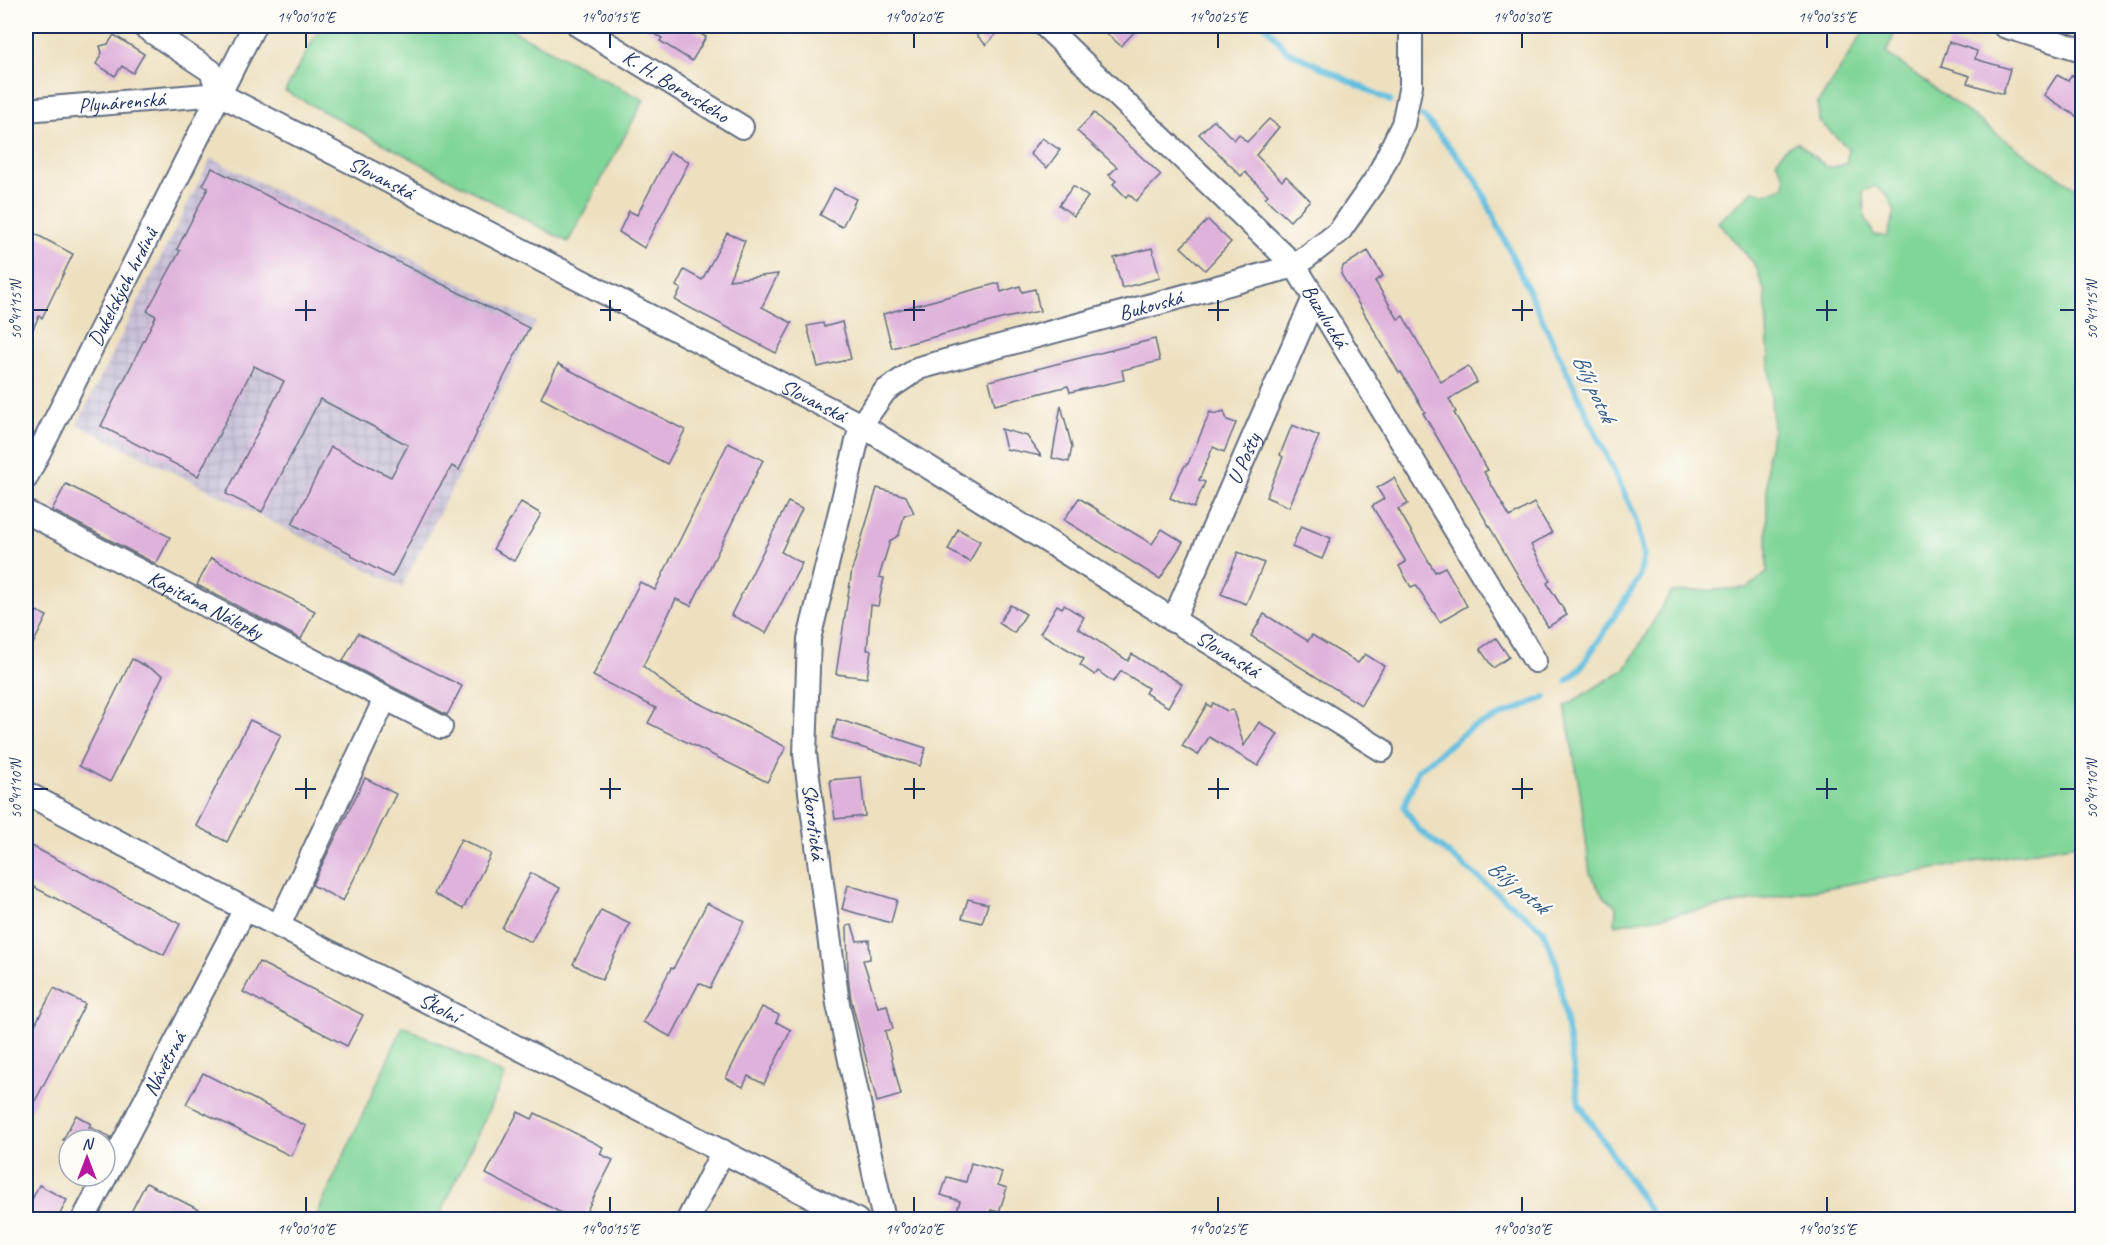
<svg xmlns="http://www.w3.org/2000/svg" width="2108" height="1245" font-family="Caveat,sans-serif">
  <defs>
    <pattern id="industrial-grid" width="8" height="8" patternUnits="userSpaceOnUse" patternTransform="scale(1.5)"><rect width="8" height="8" fill="#c9bfd7"/><path d="M0 4h8M4 0v8" fill="none" stroke="#aca4bb"/></pattern>
  </defs>
  <rect width="100%" height="100%" fill="#fdfcf7"/>
  <filter id="ink" filterUnits="userSpaceOnUse"><feTurbulence type="fractalNoise" baseFrequency=".0167" numOctaves="2"/><feDisplacementMap in="SourceGraphic" scale="12" xChannelSelector="R" yChannelSelector="G"/><feConvolveMatrix kernelMatrix="1 2 1 2 8 2 1 2 1" color-interpolation-filters="sRGB"/></filter>
  <filter id="wash" filterUnits="userSpaceOnUse"><feTurbulence type="fractalNoise" baseFrequency=".008" numOctaves="4" result="noise"/><feDisplacementMap in="SourceGraphic" scale="24" xChannelSelector="R" yChannelSelector="G"/><feGaussianBlur stdDeviation="1.35" result="paint"/><feColorMatrix in="noise" values="0 0 0 0 0 0 0 0 0 0 0 0 0 0 0 0 0 1.4 0 .05"/><feComposite in="paint" operator="in"/></filter>
  <g filter="url(#wash)">
    <rect width="100%" height="100%" fill="#ede0bf"/>
    <path fill="url(#industrial-grid)" d="M211,158L536,322L402,587L77,424Z"/>
    <g fill="#80d598" stroke="#4e827b" stroke-width="1.5" fill-rule="evenodd">
      <path d="M321,26H504L644,100L568,242L285,91Z"/>
      <path d="M1868,26H1898L1886,53L2028,156L2082,192V843L1615,925L1616,906L1603,896L1590,874L1580,791L1565,706L1626,668L1671,592L1747,588L1767,573V455L1773,430L1765,293L1756,266L1718,222L1753,191L1766,193L1784,187L1785,177L1776,161L1785,149L1797,142L1827,167H1835L1847,163L1848,148L1819,121L1818,102C1838,78 1849,50 1868,26ZM1875,186L1888,196L1895,212L1887,237L1874,235L1864,214L1863,191Z"/>
      <path d="M403,1026L505,1075L438,1219H315Z"/>
    </g>
    <g fill="none" stroke-linecap="round" stroke-linejoin="round">
      <g stroke="#61bedf" stroke-width="6">
        <path d="M1266,26L1286,50L1390,101"/>
        <path d="M1422,116L1425,118L1476,179L1636,518L1644,556L1639,578L1580,669L1567,680"/>
        <path d="M1546,697L1469,729L1418,770L1404,807L1418,829L1543,930L1557,965L1579,1104L1656,1220"/>
      </g>
    </g>
    <g id="blocks">
      <g fill="#dfb2dc">
        <path d="M642,26H687L706,37L692,61L660,41L662,38Z"/>
        <path d="M968,26H1004L986,45Z"/>
        <path d="M1098,26H1140L1121,46Z"/>
        <path d="M114,35L144,54L133,73L122,66L115,76L96,64L102,53L100,46L108,44Z"/>
        <path d="M1949,42L1977,51L1975,59L2010,69L2003,94L1967,83L1970,76L1941,67Z"/>
        <path d="M2057,75L2068,81L2072,75L2082,82V120L2044,95Z"/>
        <path d="M1094,113L1161,175L1136,201L1129,194L1126,197L1113,184L1116,181L1109,175L1117,167L1077,131Z"/>
        <path d="M1269,119L1279,127L1256,155L1282,181L1286,176L1310,200L1290,221L1265,198L1268,195L1245,172L1241,176L1199,134L1214,120L1234,140L1239,134L1247,142Z"/>
        <path d="M1042,138L1060,150L1047,168L1030,154Z"/>
        <path d="M670,152L689,162L644,248L619,232L629,211L637,215Z"/>
        <path d="M212,168L529,328L476,432L477,433L459,470L452,466L429,504L392,577L351,556L352,554L292,524L331,447L391,477L408,445L372,426L320,399L262,512L226,494L284,381L254,366L198,476L101,426L156,316L147,311L180,251L177,249L208,188L203,185Z"/>
        <path d="M1073,186L1088,197L1074,216L1059,205Z"/>
        <path d="M834,188L856,199L842,227L820,215Z"/>
        <path d="M1208,220L1231,242L1205,270L1181,247Z"/>
        <path d="M26,229L73,254L42,318L39,316L26,344Z"/>
        <path d="M727,233L745,241L729,280L778,274L762,307L792,323L776,353L675,300L681,289L676,286L684,270L702,280Z"/>
        <path d="M1152,248L1160,278L1122,288L1114,258Z"/>
        <path d="M1368,251L1383,276L1375,281L1398,319L1403,316L1441,382L1468,366L1477,382L1449,399L1456,412L1454,413L1488,470L1484,472L1510,517L1534,503L1552,533L1531,545L1550,580L1547,583L1567,615L1548,627L1423,413L1425,412L1401,372L1399,373L1341,274L1343,266Z"/>
        <path d="M999,283L1001,292L1020,286L1022,292L1035,289L1040,311L1005,318L892,348L883,314Z"/>
        <path d="M842,322L851,359L818,367L807,326L823,323L824,327Z"/>
        <path d="M1155,339L1160,361L1122,370L1124,380L1070,392L1068,386L995,405L989,381Z"/>
        <path d="M558,364L685,430L667,464L541,398Z"/>
        <path d="M1061,405L1072,447L1069,462L1052,458Z"/>
        <path d="M1224,411L1227,420L1236,423L1224,452L1213,447L1199,480L1205,482L1194,508L1170,498L1181,472L1186,464H1188L1210,412L1215,414Z"/>
        <path d="M1292,425L1319,436L1289,507L1266,497L1283,457L1280,455Z"/>
        <path d="M1001,429L1027,436L1041,456L1006,449Z"/>
        <path d="M728,443L763,460L691,606L676,599L643,666L673,690L786,747L767,782L648,723L656,708L593,676L640,582L655,590Z"/>
        <path d="M1394,478L1408,504L1398,509L1435,572L1445,567L1467,606L1440,622L1416,585L1411,587L1399,566L1406,562L1372,506L1384,499L1377,488Z"/>
        <path d="M66,484L170,537L156,564L52,510Z"/>
        <path d="M877,488L906,496L914,513L904,516L899,535L890,541L879,577L884,578L878,606L871,605L867,650H871L867,678L836,674L852,570Z"/>
        <path d="M1079,498L1098,510L1097,511L1152,544L1162,529L1183,542L1160,579L1064,520Z"/>
        <path d="M521,502L541,514L514,561L493,549Z"/>
        <path d="M788,502L802,509L781,552L802,563L766,633L731,615Z"/>
        <path d="M1301,526L1331,538L1322,559L1292,547Z"/>
        <path d="M958,529L980,541L970,562L948,550Z"/>
        <path d="M1238,552L1264,563L1246,604L1221,594Z"/>
        <path d="M211,558L315,611L301,639L197,585Z"/>
        <path d="M1010,605L1026,614L1014,633L999,623Z"/>
        <path d="M1057,605L1062,608L1064,605L1084,617L1078,628L1128,661L1132,654L1158,671L1159,670L1182,684L1168,707L1145,693L1148,688L1121,671L1122,670L1113,682L1098,671L1095,675L1080,665L1084,659L1040,633Z"/>
        <path d="M26,606L47,616L26,658Z"/>
        <path d="M1264,614L1308,641L1312,635L1358,663L1365,654L1384,666L1361,705L1251,636Z"/>
        <path d="M358,633L462,686L447,715L343,661Z"/>
        <path d="M1496,638L1509,657L1493,668L1480,649Z"/>
        <path d="M132,659L163,675L110,782L79,766Z"/>
        <path d="M1213,703L1227,711L1233,710L1244,746L1259,722L1278,734L1258,766L1209,737L1198,755L1182,746L1207,704L1211,707Z"/>
        <path d="M837,719L926,748L920,766L832,738Z"/>
        <path d="M250,720L281,735L227,842L196,826Z"/>
        <path d="M861,777L865,816L835,819L830,780Z"/>
        <path d="M365,778L396,794L343,901L312,885Z"/>
        <path d="M461,839L491,854L463,909L434,894Z"/>
        <path d="M26,843L180,924L164,955L26,883Z"/>
        <path d="M531,873L560,888L531,942L502,928Z"/>
        <path d="M848,885L897,900L891,923L842,909Z"/>
        <path d="M968,899L988,904L982,923L962,918Z"/>
        <path d="M707,903L744,921L710,988L699,983L671,1037L643,1022L671,968L673,969Z"/>
        <path d="M601,910L630,924L602,980L573,964Z"/>
        <path d="M852,925L857,941L869,940L870,959L863,960L878,1007L887,1005L893,1029L885,1031L901,1095L877,1102L851,999L848,976L847,926Z"/>
        <path d="M259,962L363,1015L347,1046L243,992Z"/>
        <path d="M54,988L85,1004L26,1119V1042Z"/>
        <path d="M762,1007L779,1015L776,1022L791,1030L764,1084L748,1076L743,1087L726,1078Z"/>
        <path d="M203,1073L306,1126L291,1156L186,1104Z"/>
        <path d="M518,1112L532,1119L535,1113L603,1147L600,1154L613,1160L582,1220H575L486,1174Z"/>
        <path d="M76,1115L91,1124L89,1127L111,1137L109,1140H63Z"/>
        <path d="M971,1163L1002,1172L998,1185L1007,1188L999,1212L991,1210L988,1220H954L960,1201L941,1195L947,1177L966,1182Z"/>
        <path d="M146,1183L219,1220H141L130,1214Z"/>
        <path d="M39,1185L67,1200L57,1220H45L27,1210Z"/>
      </g>
    </g>
  </g>
  <g filter="url(#ink)">
    <use href="#blocks" fill-opacity="0" stroke="#646d80" stroke-width="1.5"/>
    <g fill="none" stroke-linecap="round" stroke-linejoin="round">
      <defs>
        <g id="street">
          <path d="M143,26L211,71L219,94"/>
          <path id="s1" d="M579,26L742,127"/>
          <path id="s2" d="M1045,26L1295,266L1535,661"/>
          <path d="M2004,26L2082,50"/>
          <path id="s3" d="M219,94L861,425L1382,750"/>
          <path id="s4" d="M26,110L219,94"/>
          <path id="s5" d="M26,478L254,26"/>
          <path id="s6" d="M26,512L441,727"/>
          <path id="s7" d="M1173,621L1314,298"/>
          <path id="s8" d="M26,793L245,909L857,1220"/>
          <path d="M279,925L385,699"/>
          <path id="s9" d="M83,1220L245,909"/>
          <path d="M688,1220L723,1151"/>
          <path id="s10" d="M884,1220L838,1004L805,754L809,639L861,425L885,391L919,368L1295,266L1339,232L1378,176L1403,124L1411,85V26"/>
        </g>
      </defs>
      <use href="#street" stroke="#646d80" stroke-width="26"/>
      <use href="#street" stroke="#fff" stroke-width="22"/>
    </g>
  </g>
  <path fill="none" stroke="#1b2f5e" stroke-width="2" d="M306,33V48M610,33V48M914,33V48M1218,33V48M1522,33V48M1827,33V48M306,300V321M610,300V321M914,300V321M1218,300V321M1522,300V321M1827,300V321M33,310H48M295,310H316M600,310H621M904,310H925M1208,310H1229M1512,310H1533M1816,310H1837M2060,310H2075M306,778V799M610,778V799M914,778V799M1218,778V799M1522,778V799M1827,778V799M33,789H48M295,789H316M600,789H621M904,789H925M1208,789H1229M1512,789H1533M1816,789H1837M2060,789H2075M306,1197V1212M610,1197V1212M914,1197V1212M1218,1197V1212M1522,1197V1212M1827,1197V1212"/>
  <g text-anchor="middle" dominant-baseline="central" stroke-width="4.5" stroke-linejoin="round" paint-order="stroke">
    <g font-size="21" fill="#1b2f5e" stroke="#fdfcf7">
      <text stroke="none"><textPath href="#s1" startOffset="114">K. H. Borovského</textPath></text>
      <text stroke="none"><textPath href="#s4" startOffset="96">Plynárenská</textPath></text>
      <text stroke="none"><textPath href="#s3" startOffset="183">Slovanská</textPath></text>
      <text stroke="none"><textPath href="#s5" startOffset="214">Dukelských hrdinů</textPath></text>
      <text stroke="none"><textPath href="#s10" startOffset="1131">Bukovská</textPath></text>
      <text stroke="none"><textPath href="#s2" startOffset="405">Buzulucká</textPath></text>
      <text stroke="none"><textPath href="#s3" startOffset="669">Slovanská</textPath></text>
      <text stroke="none"><textPath href="#s7" startOffset="177">U Pošty</textPath></text>
      <text stroke="none"><textPath href="#s6" startOffset="202">Kapitána Nálepky</textPath></text>
      <text stroke="none"><textPath href="#s3" startOffset="1155">Slovanská</textPath></text>
      <text transform="translate(814 822) rotate(83)">Skorotická</text>
      <text stroke="none"><textPath href="#s8" startOffset="466">Školní</textPath></text>
      <text stroke="none"><textPath href="#s9" startOffset="176">Návětrná</textPath></text>
    </g>
    <g font-size="22" font-style="italic" fill="#305a85" stroke="#fdfcf7">
      <text transform="translate(1594 388) rotate(65)">Bílý potok</text>
      <text transform="translate(1518 887) rotate(39)">Bílý potok</text>
    </g>
  </g>
  <rect width="2108" height="1245" fill="none" stroke="#fdfcf7" stroke-width="66"/>
  <g transform="translate(87 1158)"><circle r="28" fill="#fdfcf7" stroke="#a3aaba" stroke-width="1.5"/>
  <path d="M0-4.5L10 22L0 15L-10 22Z" fill="#b5179e"/>
  <text y="-9" font-size="16" font-weight="bold" text-anchor="middle" fill="#1b2f5e">N</text>
  </g>
  <rect x="33" y="33" width="2042" height="1179" fill="none" stroke="#1b2f5e" stroke-width="2"/>
  <g font-size="15" text-anchor="middle" fill="#1b2f5e">
    <text x="306" y="22">14°00'10"E</text>
    <text x="610" y="22">14°00'15"E</text>
    <text x="914" y="22">14°00'20"E</text>
    <text x="1218" y="22">14°00'25"E</text>
    <text x="1522" y="22">14°00'30"E</text>
    <text x="1827" y="22">14°00'35"E</text>
    <text transform="translate(16 310) rotate(-90)" y="5">50°41'15"N</text>
    <text transform="translate(2092 310) rotate(-90)" y="5">50°41'15"N</text>
    <text transform="translate(16 789) rotate(-90)" y="5">50°41'10"N</text>
    <text transform="translate(2092 789) rotate(-90)" y="5">50°41'10"N</text>
    <text x="306" y="1234">14°00'10"E</text>
    <text x="610" y="1234">14°00'15"E</text>
    <text x="914" y="1234">14°00'20"E</text>
    <text x="1218" y="1234">14°00'25"E</text>
    <text x="1522" y="1234">14°00'30"E</text>
    <text x="1827" y="1234">14°00'35"E</text>
  </g>
</svg>
